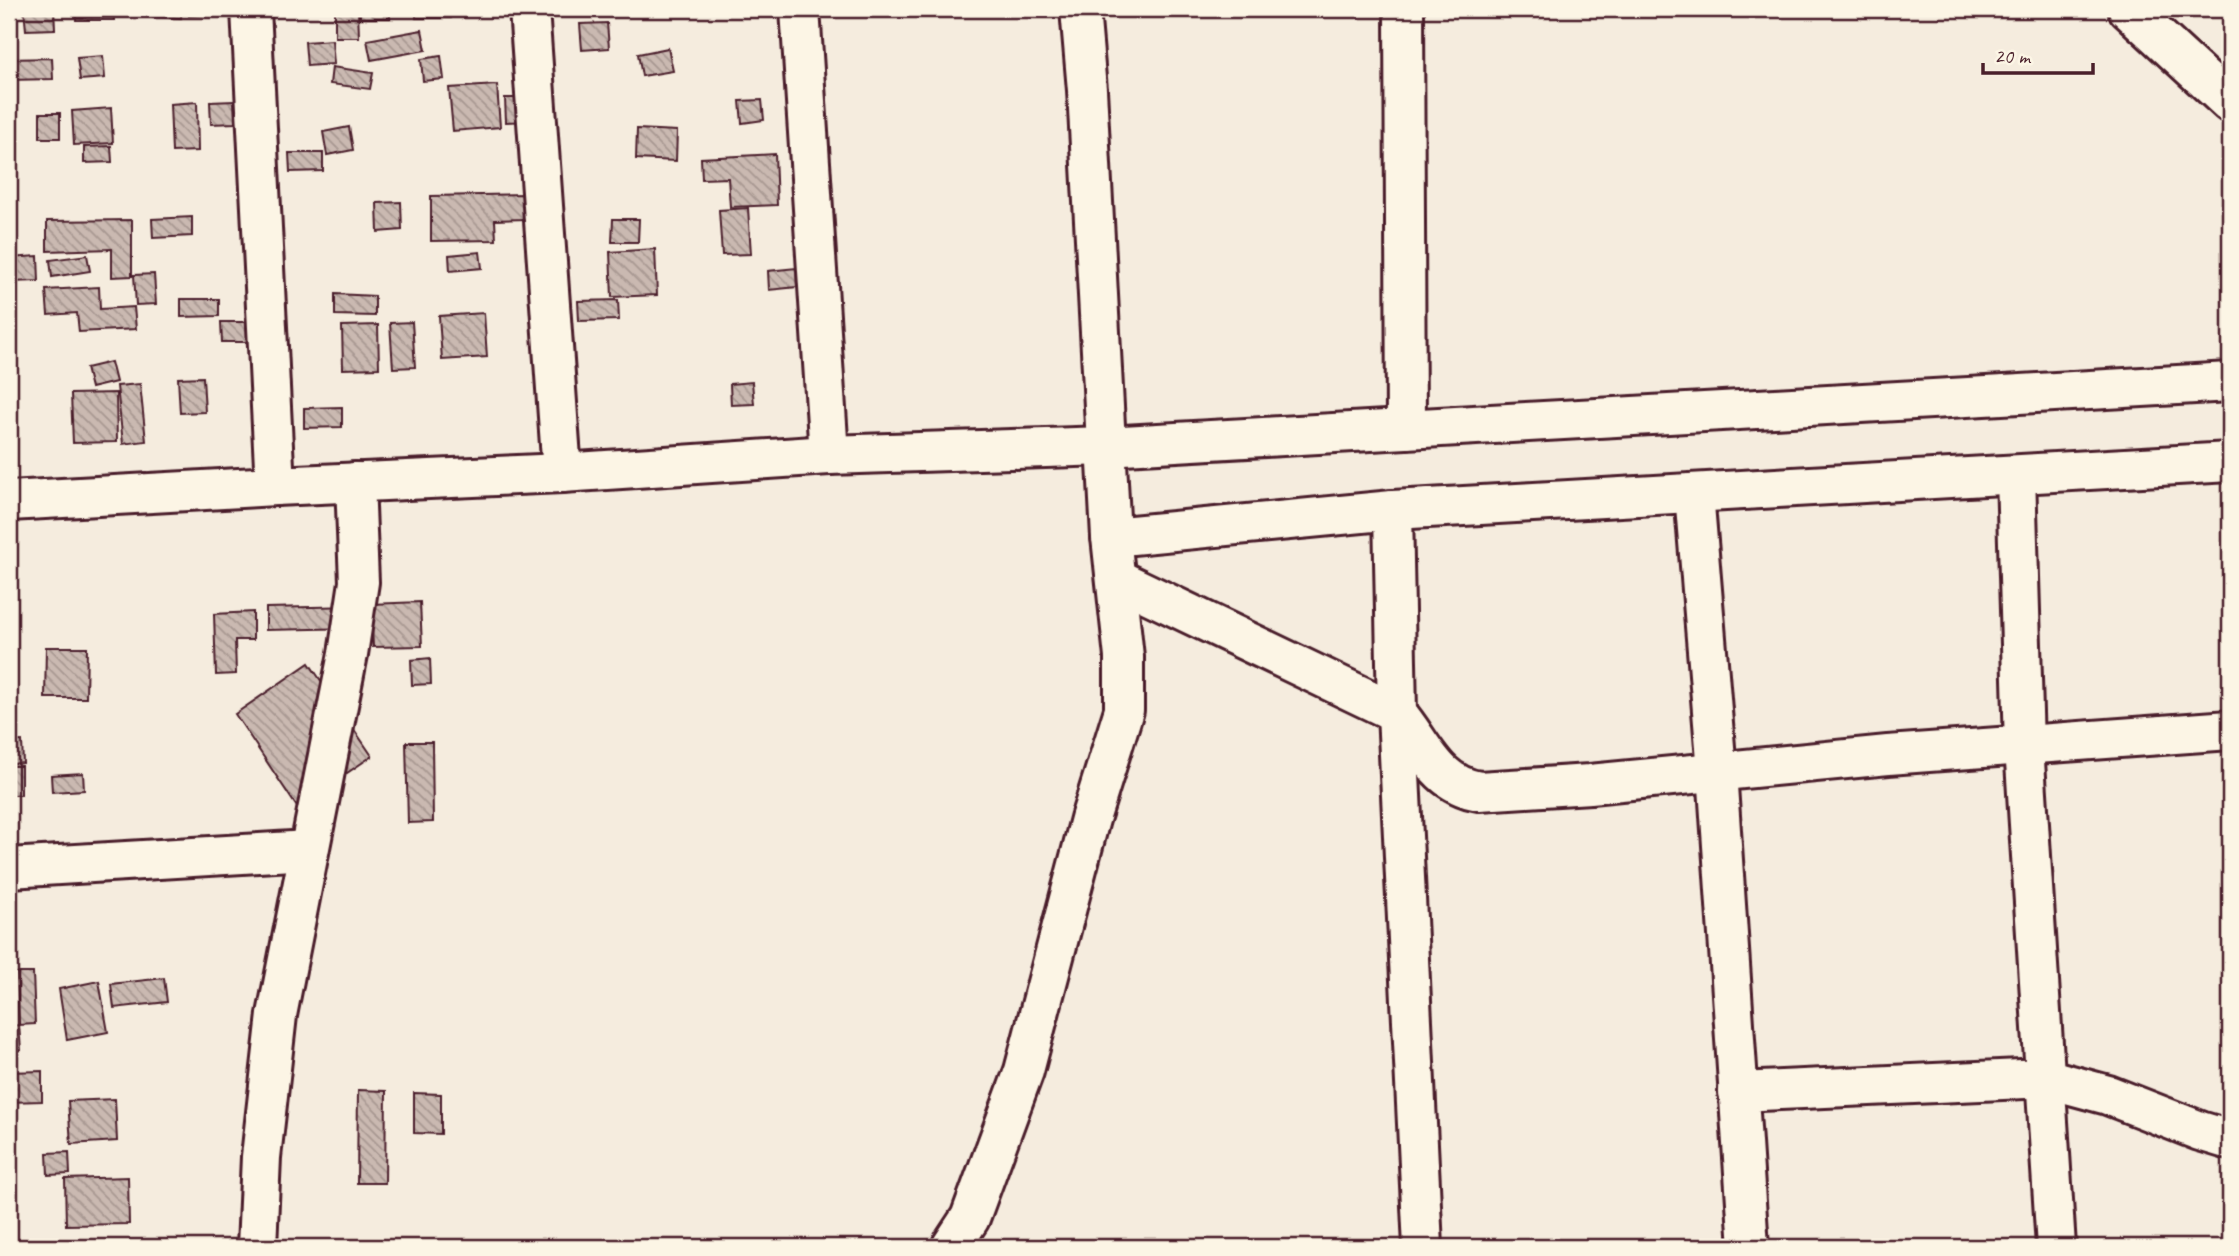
<svg xmlns="http://www.w3.org/2000/svg" width="2239" height="1256" font-family="Caveat,sans-serif">
  <defs>
    <pattern id="building-back-hatch" width="6" height="6" patternUnits="userSpaceOnUse" patternTransform="scale(1.75)"><rect width="6" height="6" fill="#cab9b1"/><path d="M-1 5l2 2M0 0l6 6M5-1l2 2" fill="none" stroke="#a69690"/></pattern>
  </defs>
  <rect width="100%" height="100%" fill="#f5ecde"/>
  <filter id="ink" filterUnits="userSpaceOnUse"><feTurbulence type="fractalNoise" baseFrequency=".0143" numOctaves="2"/><feDisplacementMap in="SourceGraphic" scale="14" xChannelSelector="R" yChannelSelector="G"/><feConvolveMatrix kernelMatrix="1 2 1 2 8 2 1 2 1" color-interpolation-filters="sRGB"/></filter>
  <g filter="url(#ink)">
    <g fill="url(#building-back-hatch)" stroke="#4a1f2b" stroke-width="2">
      <path d="M24,9H54L55,29L26,30Z"/>
      <rect x="76" y="9" width="38" height="11"/>
      <path d="M142,9H182L181,18L142,16Z"/>
      <path d="M189,9H227V14L189,16Z"/>
      <path d="M335,9H358L359,37H335Z"/>
      <rect x="360" y="9" width="30" height="9"/>
      <rect x="416" y="9" width="35" height="9"/>
      <path d="M607,23L609,48L582,50L580,24Z"/>
      <path d="M422,30L426,50L371,60L367,40Z"/>
      <path d="M332,40L334,64L307,66L305,42Z"/>
      <path d="M668,48L673,71L642,76L638,54Z"/>
      <path d="M103,56L105,78L80,80L77,58Z"/>
      <path d="M441,56L444,79L423,81L421,59Z"/>
      <path d="M52,58L53,79L9,80V59Z"/>
      <path d="M332,67L373,73L370,89L330,84Z"/>
      <path d="M497,85L500,127L453,131L449,88Z"/>
      <path d="M505,98H528L529,121L506,122Z"/>
      <path d="M762,100L764,120L742,123L740,101Z"/>
      <path d="M234,101L235,123L211,124L210,102Z"/>
      <path d="M197,102L198,151L172,152L170,104Z"/>
      <path d="M111,108L113,143L74,145L72,111Z"/>
      <rect x="40" y="113" width="20" height="25"/>
      <path d="M349,127L353,150L327,155L323,132Z"/>
      <path d="M637,129L677,131L676,161L636,159Z"/>
      <path d="M111,146L112,162L84,163V147Z"/>
      <path d="M289,153H323V171L290,172Z"/>
      <path d="M775,154L777,205L730,207L728,178L702,179L701,158Z"/>
      <path d="M525,194L526,219L495,220L496,240L431,241V196Z"/>
      <path d="M401,202L402,230L378,232L377,203Z"/>
      <path d="M748,208L751,254L722,255L719,210Z"/>
      <path d="M192,217V236L153,238L152,219Z"/>
      <path d="M613,219H639L638,242H612Z"/>
      <path d="M132,220V276L112,277V249L47,251V221Z"/>
      <path d="M655,249L657,295L612,297L610,252Z"/>
      <path d="M480,252L482,268L450,271L449,255Z"/>
      <path d="M87,255L90,271L52,277L50,260Z"/>
      <path d="M38,256L39,281L9,282V258Z"/>
      <path d="M796,268L797,287L769,290L768,271Z"/>
      <path d="M154,274L156,304L136,305L134,275Z"/>
      <path d="M99,287L100,309L134,307L136,329L79,332L77,313L48,315L46,290Z"/>
      <path d="M335,294L375,296V316L335,315Z"/>
      <path d="M181,299H219V316L181,317Z"/>
      <path d="M618,300L619,320L579,321L578,301Z"/>
      <path d="M484,313L487,357L442,360L439,316Z"/>
      <path d="M221,322H254L255,342H222Z"/>
      <path d="M412,322L415,367L393,368L390,323Z"/>
      <path d="M378,325L379,368L343,369L342,326Z"/>
      <path d="M111,362L116,382L91,388L86,368Z"/>
      <path d="M203,377L205,412L180,413L178,378Z"/>
      <path d="M752,382L754,404L731,405L730,384Z"/>
      <path d="M140,384L146,441L123,444L117,386Z"/>
      <path d="M116,393L117,442L73,443L71,394Z"/>
      <path d="M342,407V427L304,428V408Z"/>
      <path d="M420,602L422,646L373,647L371,604Z"/>
      <path d="M357,606V628L266,630V608Z"/>
      <path d="M253,612V640H235L236,674L216,675L214,614Z"/>
      <path d="M46,647H87L86,698H45Z"/>
      <path d="M430,658L431,684L412,685L411,660Z"/>
      <path d="M309,663L372,756L297,807L235,714Z"/>
      <path d="M22,741L23,763L9,764V742Z"/>
      <path d="M406,742H432L433,822L408,823Z"/>
      <rect x="9" y="766" width="12" height="29"/>
      <path d="M83,773L84,790L52,792L51,775Z"/>
      <path d="M9,902H11L14,925H9Z"/>
      <path d="M17,973H33L35,1024L19,1025Z"/>
      <path d="M164,978L167,1002L114,1008L111,984Z"/>
      <path d="M99,981L108,1032L67,1040L59,989Z"/>
      <path d="M19,1025L21,1050L9,1051V1026Z"/>
      <path d="M42,1071V1101L9,1102V1072Z"/>
      <path d="M358,1090L386,1091L385,1183H357Z"/>
      <path d="M414,1093L441,1094V1134L414,1133Z"/>
      <path d="M115,1099L117,1141L71,1144L68,1101Z"/>
      <path d="M69,1152L70,1174L48,1175L47,1153Z"/>
      <path d="M128,1177L129,1224L66,1225L65,1179Z"/>
      <path d="M9,1206H15L14,1230L9,1229Z"/>
    </g>
    <g fill="none" stroke-linecap="round" stroke-linejoin="round">
      <defs>
        <g id="minor">
          <path d="M251,9L275,486"/>
          <path d="M529,9L562,473"/>
          <path d="M800,9L829,455"/>
          <path d="M1404,9L1406,429"/>
          <path d="M2128,9L2230,103"/>
          <path d="M2016,475L2024,746L2056,1247"/>
          <path d="M1694,493L1717,771L1749,1247"/>
          <path d="M9,501L275,486L562,473L829,455L1106,446L2230,382"/>
          <path d="M1393,510L1397,713L1423,1247"/>
          <path d="M1111,537L1393,510L2230,462"/>
          <path d="M1117,579L1397,713C1423,743 1435,784 1479,791L1590,784L1888,755L2230,730"/>
          <path d="M9,868L309,850"/>
          <path d="M1738,1092L2045,1078L2108,1095L2200,1131L2230,1140"/>
          <path d="M257,1247L261,1157L277,1015L348,654L359,582L355,482"/>
          <path d="M951,1247L970,1218L1024,1071L1090,819L1124,710V657L1111,537L1087,90L1080,9"/>
        </g>
      </defs>
      <use href="#minor" stroke="#4a1f2b" stroke-width="44"/>
      <use href="#minor" stroke="#fcf5e5" stroke-width="38"/>
    </g>
  </g>
  <rect width="2239" height="1256" fill="none" stroke="#fcf5e5" stroke-width="35"/>
  <rect x="18" y="18" width="2204" height="1221" fill="none" stroke="#4a1f2b" stroke-width="2.5" filter="url(#ink)"/>
  <path d="M1983 63v10h110v-10" fill="none" stroke="#4a1f2b" stroke-width="3.5"/>
  <text x="1994" y="63" font-size="21" fill="#4a1f2b" stroke="#fcf5e5" stroke-width="5" paint-order="stroke">20 m</text>
</svg>
